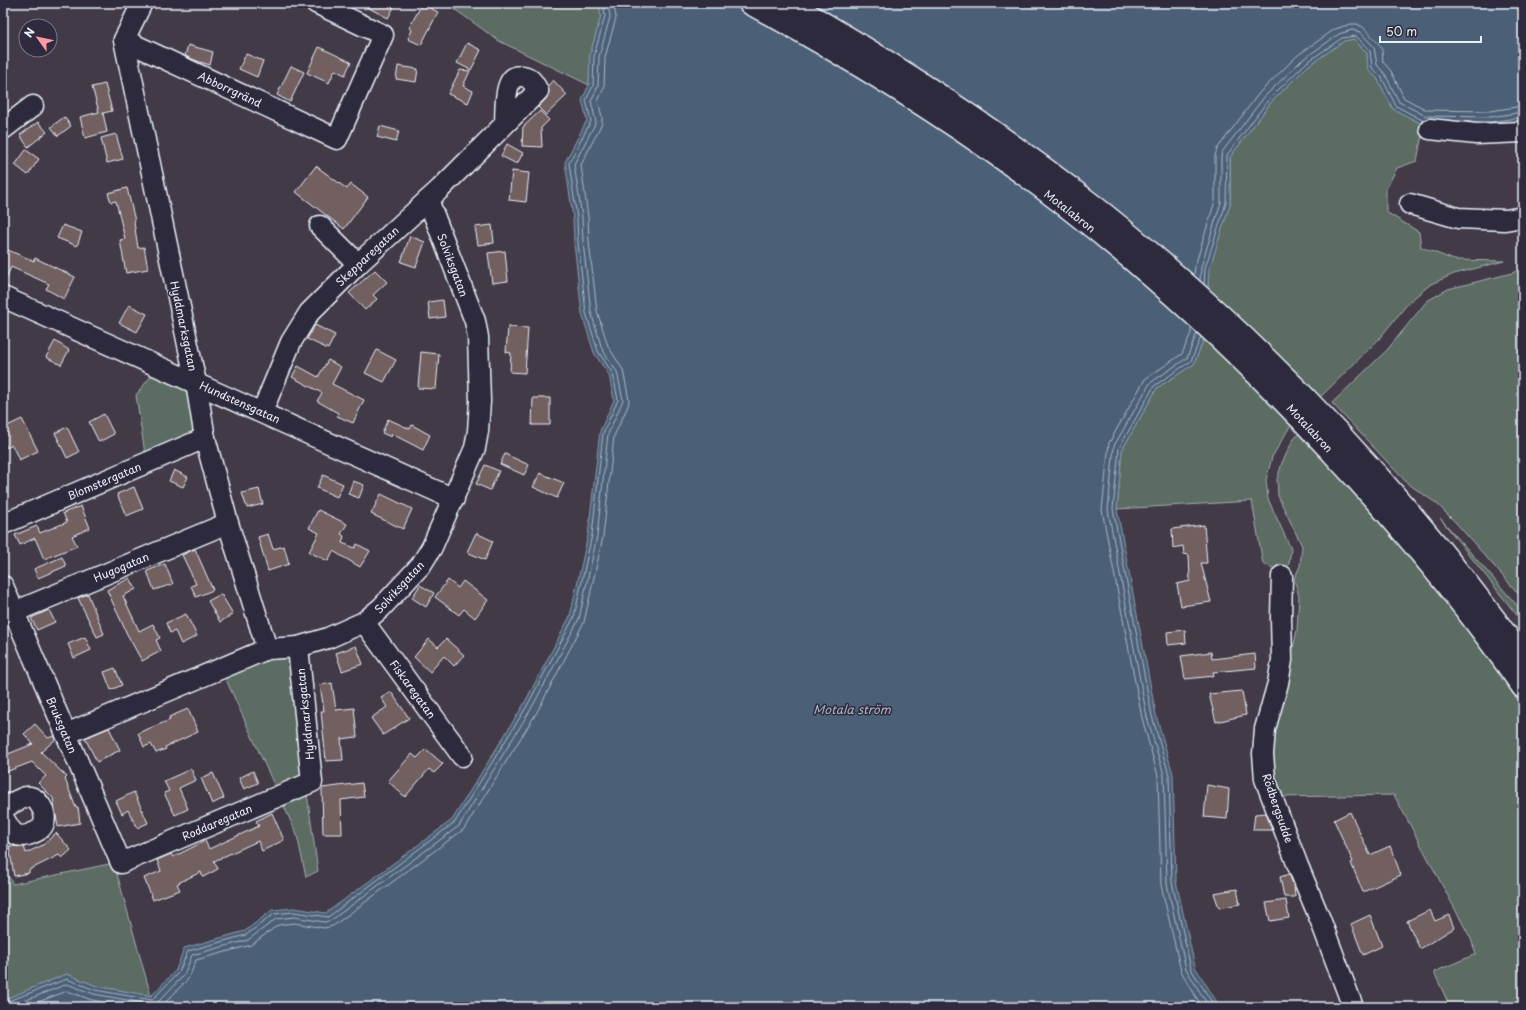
<svg xmlns="http://www.w3.org/2000/svg" width="1526" height="1010" font-family="'Playpen Sans',sans-serif">
  <rect width="100%" height="100%" fill="#433a48"/>
  <filter id="ink" filterUnits="userSpaceOnUse"><feTurbulence type="fractalNoise" baseFrequency=".025" numOctaves="2"/><feDisplacementMap in="SourceGraphic" scale="8" xChannelSelector="R" yChannelSelector="G"/><feConvolveMatrix kernelMatrix="1 2 1 2 8 2 1 2 1" color-interpolation-filters="sRGB"/></filter>
  <g filter="url(#ink)">
    <g fill="#5c6c63" stroke="#a2aeae">
      <path d="M446,3H599L601,16L590,55L589,85L499,41Z"/>
      <path d="M1354,39L1367,53L1368,70L1377,78L1393,109L1424,125L1417,161L1397,168L1386,189V212L1419,232L1421,247L1454,260L1504,261L1454,274L1431,284L1410,301L1378,340L1289,428L1272,457L1266,480L1268,499L1291,549L1289,563L1285,573L1263,564L1252,501L1117,509L1122,450L1157,388L1194,364L1205,336L1209,270L1230,204V157L1272,101L1308,66L1344,41Z"/>
      <path d="M1523,268V599L1457,524L1436,503L1407,483L1332,403L1387,350L1427,301L1448,289L1512,273Z"/>
      <path d="M158,367L189,382L195,433L146,460L136,395Z"/>
      <path d="M1301,431L1424,572L1483,647L1523,705V1007H1450L1434,972L1476,954L1471,939L1394,795L1281,797L1266,740L1286,680L1297,630L1299,596L1294,579L1300,566L1302,546L1278,496L1277,479L1282,463L1293,440Z"/>
      <path d="M1440,518L1523,612V623Z"/>
      <path d="M291,644L305,780L318,871L306,877L297,835L218,662Z"/>
      <path d="M114,863L151,996L96,986L67,974L3,1000V867L13,884Z"/>
    </g>
    <path fill="#4c6077" stroke="#8a9aab" d="M599,3H1523V120L1492,126L1424,125L1393,109L1377,78L1368,70L1367,53L1354,39L1344,41L1308,66L1272,101L1230,157V204L1209,270L1205,336L1194,364L1157,388L1122,450L1117,509L1156,715L1173,774L1176,881L1195,967L1220,1007H3V1000L67,974L96,986L151,996L176,970L184,948L245,931L272,910L294,908L326,913L452,820L524,704L570,616L588,535L600,431L614,400L609,375L594,353L582,314L574,243L573,218L565,162L587,120L582,100L589,85L590,55L601,16Z"/>
    <g fill="none" stroke-linecap="round" stroke-linejoin="round">
      <g stroke="#aab7c4" stroke-width="1">
        <path d="M1462,121L1491,122L1523,117"/>
        <path d="M1194,275L1195,266L1215,201V156L1217,149L1260,92L1298,55L1335,29L1351,24H1357L1363,27L1379,44L1382,50L1383,62L1391,71L1404,98L1427,110L1490,111L1523,106"/>
        <path d="M1200,280L1201,267L1221,202V157L1222,152L1265,96L1302,60L1339,34L1352,30L1360,32L1374,47L1377,65L1385,74L1399,102L1426,116L1491,117L1523,112"/>
        <path d="M1204,285L1205,268L1226,203L1227,155L1269,99L1306,63L1342,38L1356,36L1370,51L1372,68L1381,76L1396,106L1424,121"/>
        <path d="M1191,328V333L1182,354L1145,379L1109,443L1102,510L1142,718L1158,776L1161,885L1181,971L1202,1007"/>
        <path d="M1197,333L1187,358L1150,383L1114,446L1108,510L1147,717L1164,775L1167,884L1186,969L1209,1007"/>
        <path d="M1201,337L1191,361L1154,386L1119,448L1113,509L1152,716L1169,775L1172,882L1191,969L1215,1007"/>
        <path d="M3,1003L67,979L95,990L152,1000L179,972L188,951L246,935L274,914L294,912L328,917L455,822L527,706L574,617L592,535L603,433L618,400L613,374L598,351L586,313L578,242L577,218L569,163L591,121L586,100L593,86L594,56L605,16L603,3"/>
        <path d="M9,1007L67,984L94,994L154,1005L158,1002L184,975L192,955L248,940L276,919L294,917L324,922L330,921L459,826L531,709L579,619L597,536L608,434L623,400L617,372L602,349L591,312L583,242L582,217L574,164L596,122L591,101L598,86L599,57L610,17L608,3"/>
        <path d="M25,1007L67,991L92,1000L128,1007"/>
        <path d="M161,1007L189,978L196,960L251,945L278,925L294,923L324,928L333,926L464,829L537,712L584,622L603,537L614,436L628,406L629,400L623,370L608,346L597,311L589,242L588,217L581,165L602,123V117L598,101L604,88L605,57L616,18L614,3"/>
      </g>
    </g>
    <g fill="#725e60" stroke="#e8f1f8">
      <path d="M359,3H387L394,7L388,18Z"/>
      <path d="M422,4L438,12L421,45L408,39L412,30L409,28Z"/>
      <path d="M467,43L481,50L471,70L457,63Z"/>
      <path d="M188,45L213,52L210,65L200,62L185,56Z"/>
      <path d="M319,47L351,62L345,75L335,70L329,83L307,73Z"/>
      <path d="M246,54L263,61L257,77L239,69Z"/>
      <path d="M291,66L304,72L290,102L277,95Z"/>
      <path d="M398,66L418,69L416,82L396,79Z"/>
      <path d="M460,70L470,71L463,86L473,91L468,103L448,94Z"/>
      <path d="M553,80L567,95L546,115L538,107L546,99L549,92L548,86Z"/>
      <path d="M105,84L112,111L103,113L107,132L85,138L80,117L99,112L92,87Z"/>
      <path d="M540,111L549,120L541,128L542,147L522,146L523,127Z"/>
      <path d="M64,117L71,126L58,136L51,127Z"/>
      <path d="M38,122L47,132L28,147L20,135Z"/>
      <path d="M380,126L399,131L396,142L377,137Z"/>
      <path d="M116,134L123,159L107,163L101,138Z"/>
      <path d="M507,144L523,153L517,164L501,156Z"/>
      <path d="M26,150L39,159L28,175L15,165Z"/>
      <path d="M316,166L347,189L351,184L368,197L344,229L296,192Z"/>
      <path d="M512,171L529,173L526,202L509,200Z"/>
      <path d="M127,188L135,221L134,222L138,248L144,247L148,269L126,273L120,240L125,239L116,201L111,202L108,193Z"/>
      <path d="M63,225L82,232L77,246L57,238Z"/>
      <path d="M492,225L494,243L478,245L475,227Z"/>
      <path d="M410,236L425,242L416,267L401,262Z"/>
      <path d="M3,248L34,261L35,258L75,277L64,299L46,289L49,284L11,267L3,286Z"/>
      <path d="M505,251L508,281L492,283L488,253Z"/>
      <path d="M375,270L387,282L373,295L377,299L365,310L349,293Z"/>
      <path d="M443,300L445,317L430,319L428,302Z"/>
      <path d="M129,305L147,314L137,332L119,323Z"/>
      <path d="M315,325L335,335L328,349L307,339Z"/>
      <path d="M508,327L528,328L525,373L510,372L511,353L506,352Z"/>
      <path d="M55,341L69,350L61,365L46,357Z"/>
      <path d="M377,350L396,360L384,382L365,373Z"/>
      <path d="M421,352L439,354L436,389L418,388Z"/>
      <path d="M328,360L341,367L332,384L364,400L353,423L337,416L338,413L317,401L322,393L292,377L298,366L318,377Z"/>
      <path d="M533,398H550V425H532Z"/>
      <path d="M104,414L114,434L99,442L89,422Z"/>
      <path d="M22,419L38,451L19,460L12,445L7,448L3,441V428Z"/>
      <path d="M388,419L410,429L412,425L430,435L423,450L392,434L391,437L382,433Z"/>
      <path d="M67,427L79,452L67,458L55,433Z"/>
      <path d="M505,454L529,465L524,475L500,464Z"/>
      <path d="M485,465L499,471L490,490L476,484Z"/>
      <path d="M174,470L188,477L183,487L169,481Z"/>
      <path d="M540,473L564,483L557,498L533,487Z"/>
      <path d="M323,475L343,484L337,497L317,488Z"/>
      <path d="M353,481L364,485L359,498L348,494Z"/>
      <path d="M134,487L143,509L126,516L117,494Z"/>
      <path d="M259,489L263,504L247,508L242,493Z"/>
      <path d="M381,494L412,509L403,529L371,514Z"/>
      <path d="M81,506L90,528L72,536L77,546L44,559L35,538L20,545L15,535L37,526L40,533L67,522L63,513Z"/>
      <path d="M318,510L347,524L341,534L344,536L342,543L355,548L357,544L370,551L360,567L333,551L328,561L309,552L319,533L309,528Z"/>
      <path d="M1204,525L1207,563H1201L1211,602L1181,606L1177,584L1190,581L1189,555L1184,554L1183,546L1173,548L1172,529Z"/>
      <path d="M476,533L493,541L485,560L467,552Z"/>
      <path d="M268,534L273,549L284,546L289,564L268,571L258,537Z"/>
      <path d="M195,549L213,590L196,597L191,586L196,584L182,555Z"/>
      <path d="M62,557L66,566L38,578L34,569Z"/>
      <path d="M165,564L173,584L154,590L147,571Z"/>
      <path d="M130,578L136,589L123,596L139,631L153,624L160,638L156,640L161,651L142,661L127,634L107,590Z"/>
      <path d="M448,580L458,588L463,581L488,600L475,618L464,609L459,615L435,597Z"/>
      <path d="M420,585L434,593L426,607L412,598Z"/>
      <path d="M88,594L104,634L97,637L78,598Z"/>
      <path d="M221,594L233,614L220,622L208,601Z"/>
      <path d="M49,610L55,622L37,630L31,618Z"/>
      <path d="M186,614L197,636L181,644L175,631L170,633L166,623Z"/>
      <path d="M1185,630L1186,643L1168,645L1167,632Z"/>
      <path d="M85,637L91,650L74,658L68,644Z"/>
      <path d="M429,639L438,647L446,639L464,655L454,666L444,656L430,672L414,657Z"/>
      <path d="M356,646L363,664L342,671L336,653Z"/>
      <path d="M1211,652L1212,659L1255,654L1256,668L1213,672L1214,676L1185,679L1181,656Z"/>
      <path d="M115,668L122,685L111,690L104,672Z"/>
      <path d="M332,683L336,710L354,708L357,737L341,739L343,760L326,761L321,711H324L320,685Z"/>
      <path d="M1242,691L1246,715L1216,722L1209,694Z"/>
      <path d="M391,692L409,718L383,735L371,718L387,707L381,698Z"/>
      <path d="M188,709L198,732L165,747L166,749L156,753L151,744L144,747L138,733L170,720L169,717Z"/>
      <path d="M35,724L48,738L54,736L56,739L41,752L67,777L65,779L76,808L78,807L80,823L58,827L53,798L38,783L46,776L32,762L3,773V756L33,744L24,734Z"/>
      <path d="M109,728L120,750L97,762L85,738Z"/>
      <path d="M426,749L443,764L434,773L429,769L405,797L388,781L412,754L417,758Z"/>
      <path d="M191,769L196,780L179,788L188,809L175,815L164,793L169,791L164,781Z"/>
      <path d="M253,771L258,783L244,789L239,778Z"/>
      <path d="M213,773L224,798L212,804L201,778Z"/>
      <path d="M362,783L364,797L341,800L342,834H323L322,788Z"/>
      <path d="M1207,785L1229,789L1227,819L1204,817Z"/>
      <path d="M134,792L148,823L137,828L128,810L122,814L116,801Z"/>
      <path d="M1350,812L1370,855L1390,846L1401,875L1363,892L1351,863L1353,862L1334,820Z"/>
      <path d="M272,813L284,840L262,851L258,841L214,861L218,869L203,877L201,872L182,881L177,884L180,890L153,900L144,878L161,871L157,860L171,854L173,857L205,841L209,849L259,826L256,821Z"/>
      <path d="M1266,813L1272,830H1253L1255,814Z"/>
      <path d="M56,833L71,850L62,858L59,855L29,870V873L14,876L9,846L24,847L26,853L43,845Z"/>
      <path d="M1289,874L1294,886L1295,897H1284L1280,877Z"/>
      <path d="M1237,889L1240,904L1219,908L1214,893Z"/>
      <path d="M1286,900L1289,918L1270,921L1266,903Z"/>
      <path d="M1430,910L1435,921L1449,915L1454,928L1420,949L1407,921Z"/>
      <path d="M1370,915L1382,946L1363,955L1351,924Z"/>
    </g>
    <g fill="none" stroke-linecap="round" stroke-linejoin="round">
      <defs>
        <g id="minor">
          <path d="M142,3L124,40L196,383L205,438L228,523L267,649"/>
          <path d="M124,40L337,139L383,35L316,3"/>
          <path d="M3,129L33,106"/>
          <path d="M1430,129L1476,134L1523,132"/>
          <path d="M1410,204L1458,218L1505,220L1523,217"/>
          <path d="M320,226L358,264"/>
          <path d="M3,297L454,499"/>
          <path d="M262,412L291,342L309,313L358,264L440,189L538,91C534,83 529,75 520,76C503,76 506,110 505,123"/>
          <path d="M3,524L205,438"/>
          <path d="M1282,576L1281,618L1282,660L1278,683L1265,729L1263,754L1265,779L1298,866L1320,919L1353,1007"/>
          <path d="M3,586L121,863L312,782L298,647"/>
          <path d="M14,612L228,523"/>
          <path d="M364,622L462,756"/>
          <path d="M66,734L267,649L298,647L328,638L364,622L381,608L421,565L432,547L475,448L478,431L480,401L478,337L475,321L428,200"/>
          <path d="M3,808C10,805 18,799 26,797C38,795 47,813 44,823C42,829 38,831 33,833C15,841 11,831 3,817"/>
        </g>
        <g id="highway">
          <path d="M750,3C842,53 932,108 1017,169C1131,252 1236,348 1332,452C1401,526 1465,604 1523,687"/>
          <path d="M788,3C892,62 993,128 1087,201C1116,223 1144,247 1171,271C1303,386 1421,516 1523,658"/>
        </g>
      </defs>
      <use href="#minor" stroke="#e8f1f8" stroke-width="23"/>
      <use href="#highway" stroke="#e8f1f8" stroke-width="25"/>
      <use href="#minor" stroke="#2f2a3d" stroke-width="20"/>
      <use href="#highway" stroke="#2f2a3d" stroke-width="22"/>
    </g>
  </g>
  <g text-anchor="middle" dominant-baseline="central" stroke-width="3" stroke-linejoin="round" paint-order="stroke">
    <g font-size="11" fill="#e8f1f8" stroke="#2f2a3d">
      <text transform="translate(230 89) rotate(25)">Abborrgränd</text>
      <text transform="translate(1070 211) rotate(38)">Motalabron</text>
      <text transform="translate(367 256) rotate(-43)">Skepparegatan</text>
      <text transform="translate(453 265) rotate(69)">Solviksgatan</text>
      <text transform="translate(184 326) rotate(78)">Hyddmarksgatan</text>
      <text transform="translate(240 402) rotate(24)">Hundstensgatan</text>
      <text transform="translate(1310 428) rotate(47)">Motalabron</text>
      <text transform="translate(104 481) rotate(-23)">Blomstergatan</text>
      <text transform="translate(121 567) rotate(-23)">Hugogatan</text>
      <text transform="translate(399 587) rotate(-47)">Solviksgatan</text>
      <text transform="translate(413 689) rotate(54)">Fiskaregatan</text>
      <text transform="translate(305 714) rotate(-96)">Hyddmarksgatan</text>
      <text transform="translate(62 725) rotate(67)">Bruksgatan</text>
      <text transform="translate(1278 808) rotate(71)">Rödbergsudde</text>
      <text transform="translate(217 822) rotate(-23)">Roddaregatan</text>
    </g>
    <g font-size="12" font-style="italic" fill="#aab7c4" stroke="#2f2a3d">
      <text x="852" y="709">Motala ström</text>
    </g>
  </g>
  <rect width="1526" height="1010" fill="none" stroke="#2f2a3d" stroke-width="16"/>
  <rect x="8" y="8" width="1510" height="994" fill="none" stroke="#e8f1f8" stroke-width="1.5" filter="url(#ink)"/>
  <g transform="translate(38 38) rotate(303)"><circle r="19" fill="#2f2a3d" stroke="#797a88"/>
  <path d="M0-3L7 15L0 10L-7 15Z" fill="#ff9aa2"/>
  <text y="-6" font-size="11" font-weight="bold" text-anchor="middle" fill="#e8f1f8">N</text>
  </g>
  <path d="M1380 36v6h101v-6" fill="none" stroke="#e8f1f8" stroke-width="2"/>
  <text x="1386" y="36" font-size="12" fill="#e8f1f8" stroke="#2f2a3d" stroke-width="3" paint-order="stroke">50 m</text>
</svg>
